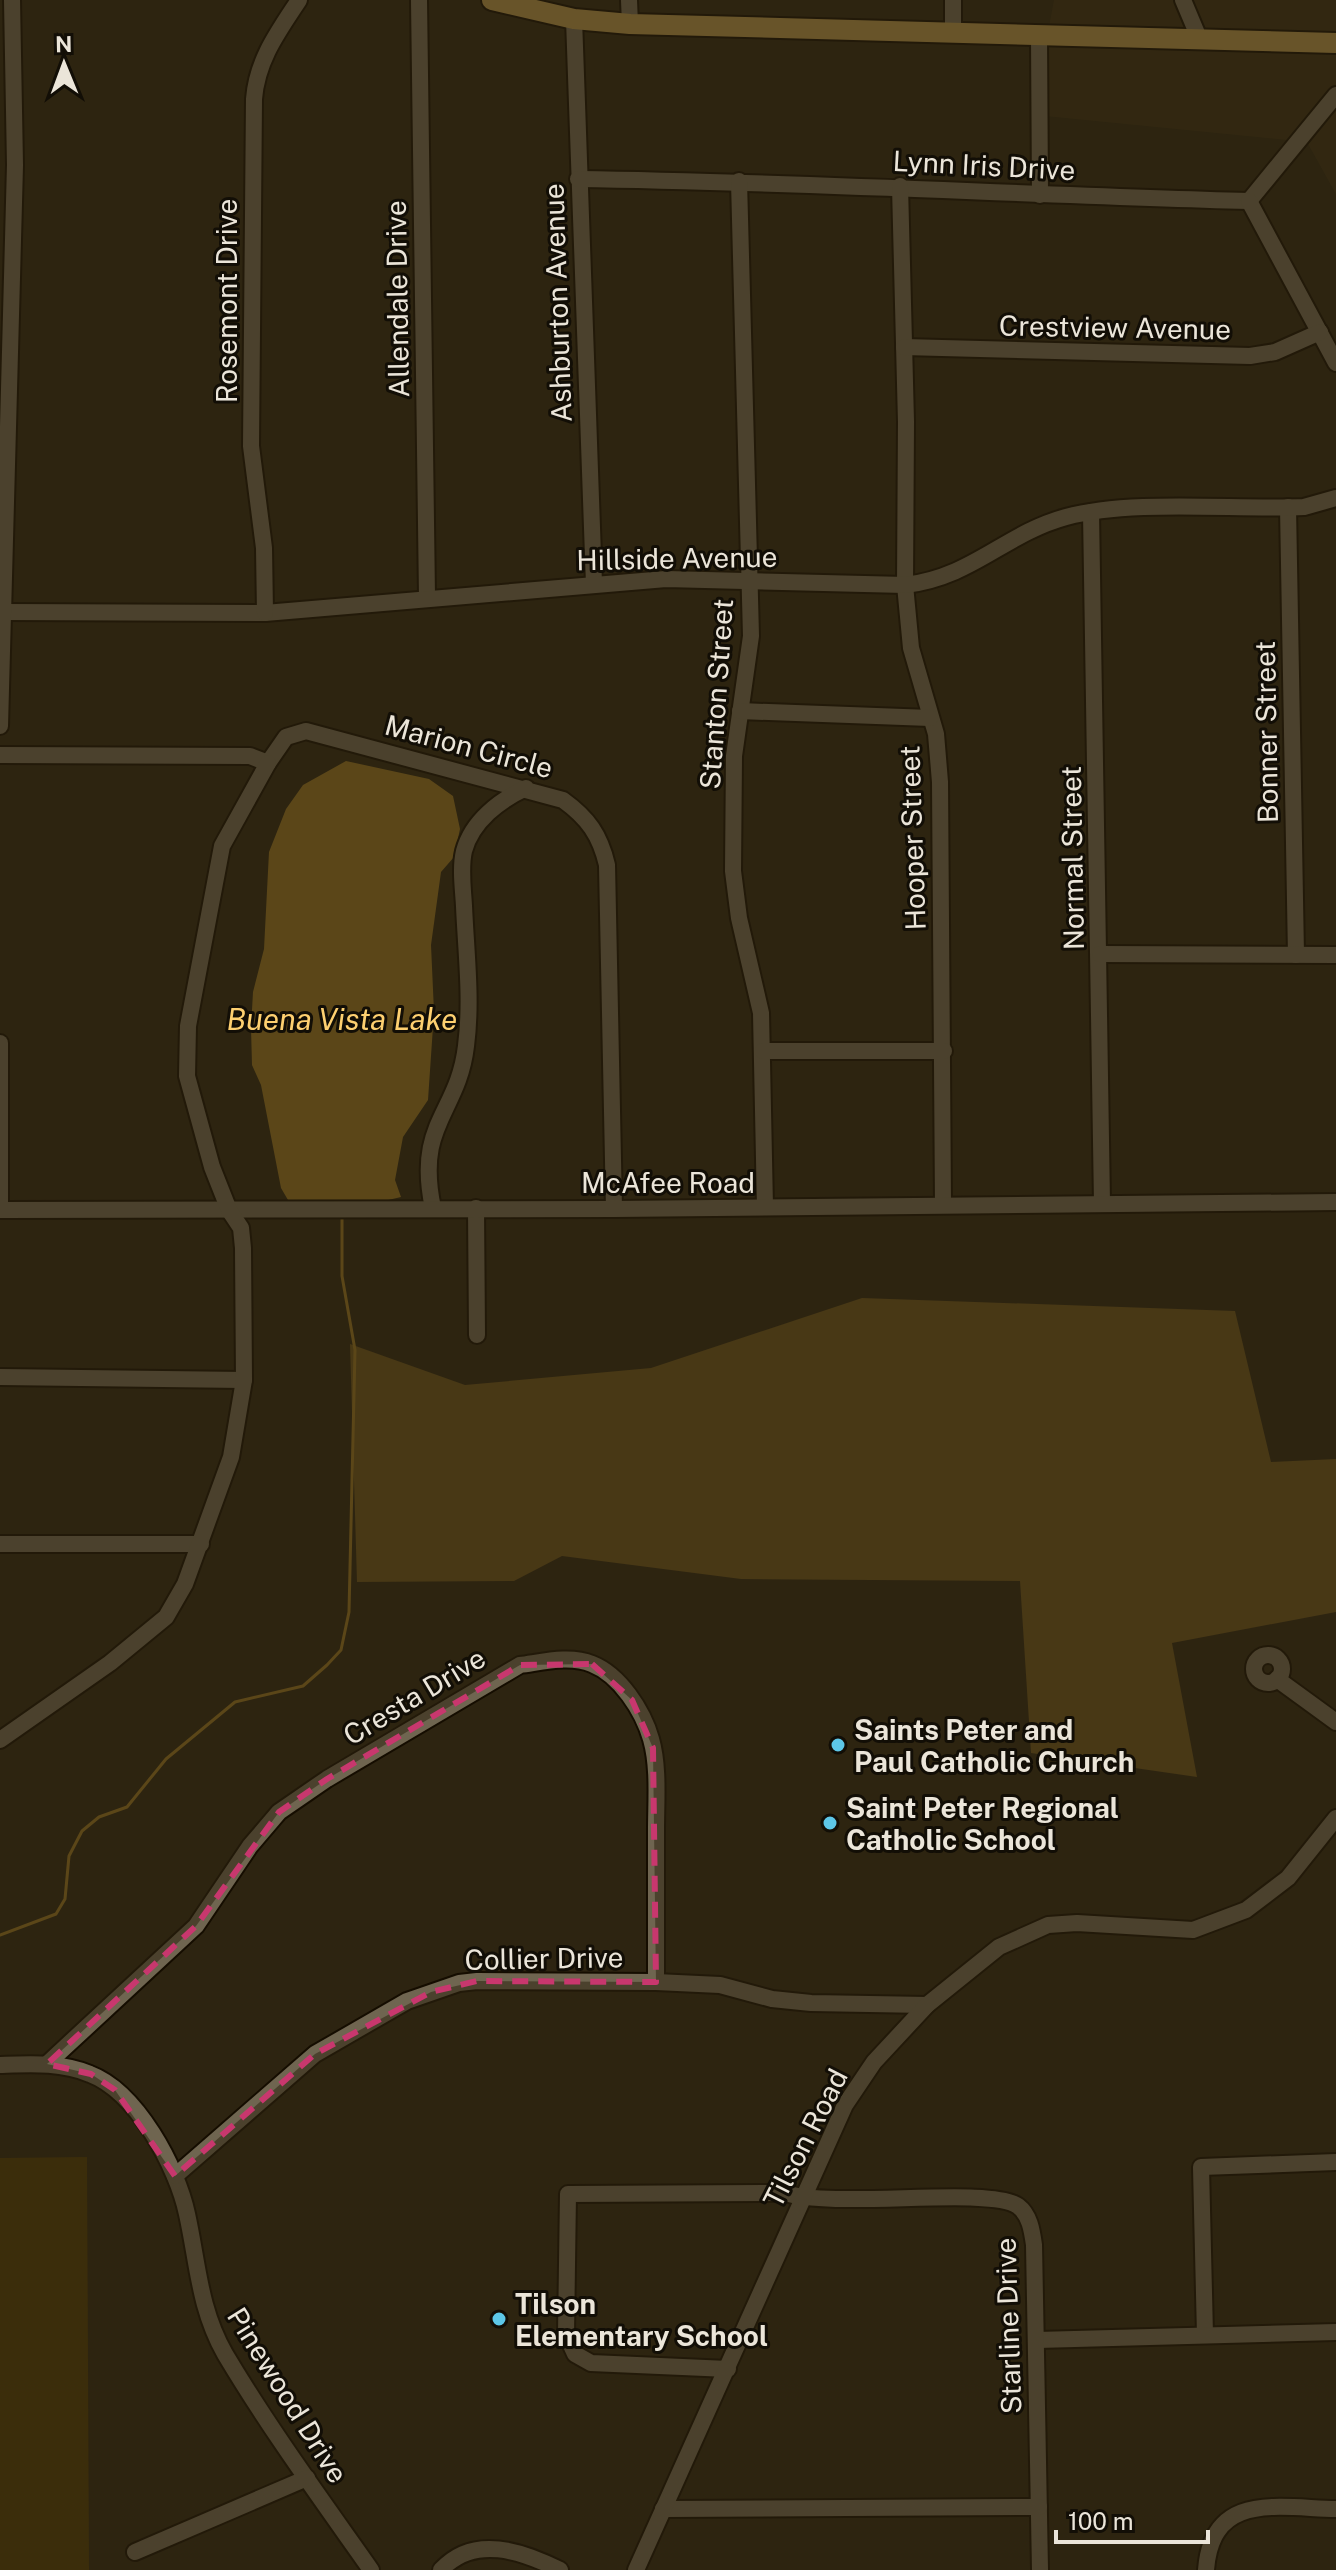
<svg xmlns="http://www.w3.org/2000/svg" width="1336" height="2570" font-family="'Public Sans',sans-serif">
  <rect width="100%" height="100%" fill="#2d2411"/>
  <path fill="#382c13" d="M1054,0H1336V194L1307,142L1045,116L1048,32Z"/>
  <path fill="#4d3805" d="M87,2157L89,2570H0V2158Z"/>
  <path fill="#68501c" d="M862,1298L1235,1311L1271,1462L1336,1459V1612L1172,1643L1197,1777L1031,1753L1020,1581L741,1579L562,1556L514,1581L357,1582L350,1344L465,1385L651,1368Z"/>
  <path fill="#927023" d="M346,761L429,779L453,796L460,829L454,857L441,872L431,945L434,1012L428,1100L403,1137L395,1180L401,1197L384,1201L288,1200L281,1188L261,1085L252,1065L251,1028L253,992L264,949L269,852L286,809L303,785Z"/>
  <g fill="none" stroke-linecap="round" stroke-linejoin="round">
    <path stroke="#927023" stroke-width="3" d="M0,1935L56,1914L65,1899L69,1856L82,1831L99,1817L127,1807L166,1759L235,1702L303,1686L327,1665L341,1650L349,1612L355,1350L342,1276V1214"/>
    <defs>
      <g id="minor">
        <path d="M419,0L427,597"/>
        <path d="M629,0L630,24"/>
        <path d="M1183,0L1199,38"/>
        <path d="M574,19L594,584"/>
        <path d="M953,34V0"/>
        <path d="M1039,36L1040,195"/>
        <path d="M578,179C802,182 1025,195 1249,201L1336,95"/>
        <path d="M739,181L751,636L734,756L733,871L739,918L761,1013L765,1207"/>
        <path d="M900,186L906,422L905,585L911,648L936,734L940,782L943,1204"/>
        <path d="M1249,201L1336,363"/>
        <path d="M904,347L1250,356L1275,352L1320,332"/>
        <path d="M1288,507L1296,955"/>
        <path d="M1091,512L1102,1203"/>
        <path d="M3,612L265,613L666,579L905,585C973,577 1004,534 1066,517C1133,499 1233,510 1304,507L1336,498"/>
        <path d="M265,613L264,548L251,446L254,99C257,60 278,32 299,0"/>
        <path d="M740,711L930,718"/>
        <path d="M0,726L15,165L12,0"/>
        <path d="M0,755L250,756L268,763L286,737L306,731L563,800C588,818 600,835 607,865L614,1209"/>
        <path d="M1100,954L1336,955"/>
        <path d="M0,1043V1210"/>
        <path d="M763,1051H944"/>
        <path d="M433,1208C415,1123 458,1114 466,1046C472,1000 466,952 464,906C463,888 460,868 464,851C472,821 500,800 526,788"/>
        <path d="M476,1208L477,1335"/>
        <path d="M0,1210L614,1209L1336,1202"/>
        <path d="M0,1377L244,1380"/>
        <path d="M0,1544H201"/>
        <circle cx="1268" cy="1669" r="14"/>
        <path d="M1277,1679L1336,1722"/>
        <path d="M0,1740L110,1663L166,1617L185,1584L231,1457L244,1380L243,1248L241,1228L229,1210L212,1167L187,1076L188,1026L222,846L268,763"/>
        <path d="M47,2064L196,1926L250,1846L279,1812L327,1779L520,1665C543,1662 570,1655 592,1664C620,1675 643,1711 651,1739C659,1767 656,1801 656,1830C656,1881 656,1931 656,1982"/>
        <path d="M0,2065C31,2064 61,2062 90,2074C137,2092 177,2167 187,2214C198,2264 199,2308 225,2354C269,2428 321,2499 371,2570"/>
        <path d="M175,2176L315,2054L407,2001L459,1983L477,1981L656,1982L720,1985L772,1999L811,2003L927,2005"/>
        <path d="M1205,2335L1201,2167L1336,2162"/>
        <path d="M1037,2340L1336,2332"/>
        <path d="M728,2369L591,2363L575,2354L566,2334L568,2194L785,2193C835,2209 991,2186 1018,2206C1030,2215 1032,2231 1034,2245L1040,2570"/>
        <path d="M663,2509L1039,2507"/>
        <path d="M135,2552L307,2478"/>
        <path d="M441,2570C474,2534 522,2551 560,2570"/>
        <path d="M636,2570L845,2105L874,2062L927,2005L999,1947L1048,1925L1077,1923L1193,1930L1246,1910L1288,1878L1336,1818"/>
        <path d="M1206,2570C1212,2491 1278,2508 1336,2509"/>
      </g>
      <path id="major" d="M492,0L574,19L630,24L1336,43"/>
    </defs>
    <use href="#minor" stroke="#150d00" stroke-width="20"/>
    <use href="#major" stroke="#150d00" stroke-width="24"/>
    <use href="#minor" stroke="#6f6550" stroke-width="16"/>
    <use href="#major" stroke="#b08f48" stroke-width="20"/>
  </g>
  <path d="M0 0H1336V2570H0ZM592,1664L632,1700L653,1748L656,1982L477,1981L431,1992L315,2054L175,2176L115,2090L91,2074L47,2064L196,1926L279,1812L327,1779L520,1665Z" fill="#2d2411" fill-opacity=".55" fill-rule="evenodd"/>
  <path fill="none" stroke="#c8376e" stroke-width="6" stroke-dasharray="16 10" stroke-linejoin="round" d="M592,1664L632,1700L653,1748L656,1982L477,1981L431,1992L315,2054L175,2176L115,2090L91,2074L47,2064L196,1926L279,1812L327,1779L520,1665Z"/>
  <g fill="#5dc7e8" stroke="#120e06" stroke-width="3">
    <circle cx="838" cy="1745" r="8"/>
    <circle cx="830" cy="1823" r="8"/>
    <circle cx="499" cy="2319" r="8"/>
  </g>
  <g text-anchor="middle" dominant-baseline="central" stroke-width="6" stroke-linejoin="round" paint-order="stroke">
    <g font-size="28" fill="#ebe5d9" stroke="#120e06">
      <text transform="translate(984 165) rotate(3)">Lynn Iris Drive</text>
      <text transform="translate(397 299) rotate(-91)">Allendale Drive</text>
      <text transform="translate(226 301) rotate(-90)">Rosemont Drive</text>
      <text transform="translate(557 303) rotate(-92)">Ashburton Avenue</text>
      <text transform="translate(1115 327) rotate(1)">Crestview Avenue</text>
      <text transform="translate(677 558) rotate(-1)">Hillside Avenue</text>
      <text transform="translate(716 694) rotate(-86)">Stanton Street</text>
      <text transform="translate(1266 732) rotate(-91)">Bonner Street</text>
      <text transform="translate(469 746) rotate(15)">Marion Circle</text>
      <text transform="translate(912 838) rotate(-92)">Hooper Street</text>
      <text transform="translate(1072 858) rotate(-91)">Normal Street</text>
      <text x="668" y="1182">McAfee Road</text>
      <text transform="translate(414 1696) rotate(-31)">Cresta Drive</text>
      <text transform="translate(544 1958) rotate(-1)">Collier Drive</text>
      <text transform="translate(805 2138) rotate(-63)">Tilson Road</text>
      <text transform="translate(1008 2326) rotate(-92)">Starline Drive</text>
      <text transform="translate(288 2395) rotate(58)">Pinewood Drive</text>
    </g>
    <g font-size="28" font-weight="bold" fill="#ebe5d9" stroke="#120e06" text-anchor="start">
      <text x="854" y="1729">Saints Peter and<tspan x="854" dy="32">Paul Catholic Church</tspan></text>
      <text x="846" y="1807">Saint Peter Regional<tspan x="846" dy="32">Catholic School</tspan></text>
      <text x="515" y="2303">Tilson<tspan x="515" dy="32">Elementary School</tspan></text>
    </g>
    <g font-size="30" font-style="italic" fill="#fed070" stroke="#120e06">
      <text x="342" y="1019">Buena Vista Lake</text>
    </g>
  </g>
  <g transform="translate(64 64) rotate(359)" stroke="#120e06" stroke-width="6" paint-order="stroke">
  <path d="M0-6L14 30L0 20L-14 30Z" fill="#ebe5d9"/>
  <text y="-12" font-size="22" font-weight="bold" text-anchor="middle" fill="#ebe5d9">N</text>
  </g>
  <path d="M1056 2530v12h152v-12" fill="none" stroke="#ebe5d9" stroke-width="4"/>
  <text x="1068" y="2530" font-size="24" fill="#ebe5d9" stroke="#120e06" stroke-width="6" paint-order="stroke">100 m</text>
</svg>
